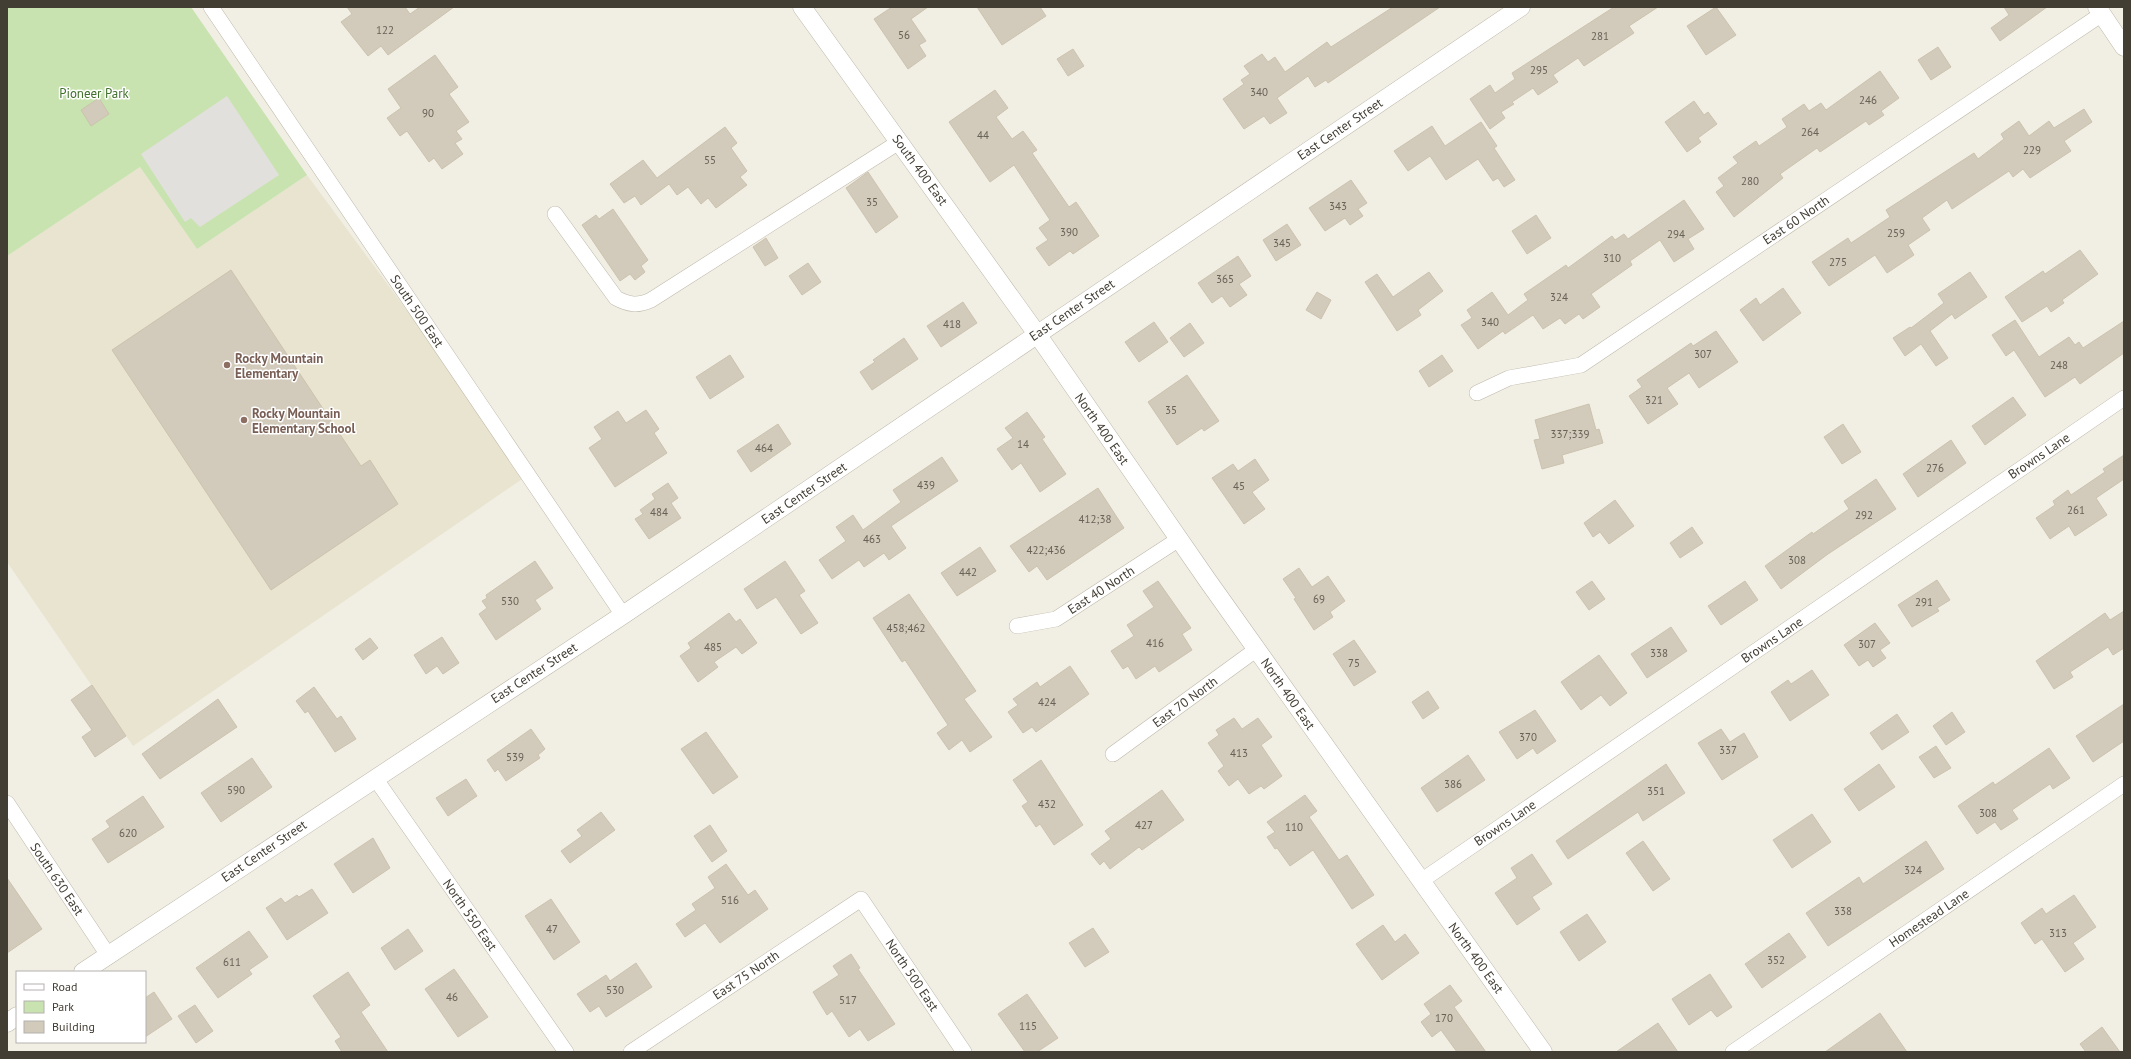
<svg xmlns="http://www.w3.org/2000/svg" width="2131" height="1059" font-family="'PT Sans',sans-serif">
  <rect width="100%" height="100%" fill="#f1eee4"/>
  <path fill="#e9e4cf" d="M140,167L197,249L307,175L528,475L133,746L7,562V256Z"/>
  <path fill="#c8e3af" d="M7,7H191L307,175L197,249L140,167L7,256Z"/>
  <path fill="#e2e0dc" d="M227,96L279,175L200,227L191,218L185,222L141,154Z"/>
  <g fill="#d2caba" stroke="#ccc3ae">
    <path d="M347,7H405L410,14L420,7H454L388,55L381,46L368,56L341,22L352,14Z"/>
    <path d="M892,7H928L911,19L926,41L919,45L926,56L908,69L874,19Z"/>
    <path d="M977,7H1040L1046,16L1002,45Z"/>
    <path d="M1393,7H1440L1328,83L1326,80L1315,87L1308,76L1277,98L1287,113L1270,124L1264,116L1244,129L1223,99L1244,84L1241,80L1250,74L1244,66L1262,54L1268,62L1275,57L1285,72L1327,42L1331,47Z"/>
    <path d="M1614,7H1658L1629,26L1634,33L1584,66L1578,58L1553,75L1558,82L1538,95L1533,88L1512,102L1514,104L1501,112L1505,118L1490,129L1470,99L1490,85L1495,93L1515,79L1512,73Z"/>
    <path d="M1716,7L1736,35L1706,55L1687,26Z"/>
    <path d="M2004,7H2047L2000,41L1991,28L2009,15Z"/>
    <path d="M1938,47L1951,67L1931,80L1918,60Z"/>
    <path d="M1073,49L1084,66L1068,76L1057,59Z"/>
    <path d="M435,55L458,87L449,94L469,122L456,131L462,139L455,143L463,154L442,169L434,158L429,162L407,131L400,136L387,118L401,108L388,89Z"/>
    <path d="M1880,71L1899,98L1881,111L1884,115L1869,125L1866,121L1820,152L1817,148L1780,174L1783,178L1734,217L1716,192L1724,186L1718,178L1738,163L1733,157L1756,141L1759,146L1787,127L1782,119L1804,104L1809,111L1821,103L1826,110Z"/>
    <path d="M995,90L1008,108L996,117L1012,139L1023,131L1037,150L1032,153L1069,207L1076,202L1099,236L1073,254L1070,251L1049,266L1036,248L1048,240L1039,228L1050,220L1014,165L990,182L949,122Z"/>
    <path d="M99,98L109,114L91,126L81,110Z"/>
    <path d="M1694,101L1704,115L1708,112L1717,124L1698,138L1701,142L1687,152L1665,122Z"/>
    <path d="M2084,109L2092,122L2064,141L2071,151L2030,178L2023,169L2013,177L2009,171L1952,209L1947,200L1922,218L1930,230L1908,245L1914,255L1887,273L1875,255L1829,286L1812,262L1848,238L1851,243L1890,217L1886,210L1974,153L1978,159L2004,139L2001,134L2019,121L2029,136L2049,121L2054,128Z"/>
    <path d="M1481,122L1497,146L1494,148L1515,180L1504,187L1498,178L1493,181L1478,159L1446,180L1430,156L1408,171L1394,151L1432,126L1445,146Z"/>
    <path d="M725,127L737,143L731,148L747,171L740,177L747,185L716,208L708,198L701,204L688,187L677,195L669,184L641,205L635,196L624,203L610,184L643,160L657,178Z"/>
    <path d="M868,172L898,217L876,233L846,188Z"/>
    <path d="M1351,180L1367,203L1358,209L1363,216L1350,225L1345,218L1325,231L1309,208Z"/>
    <path d="M1684,200L1704,229L1688,239L1694,249L1674,262L1660,240L1630,261L1632,265L1591,294L1600,307L1583,319L1579,314L1565,324L1560,318L1543,329L1533,315L1505,334L1503,331L1478,349L1461,325L1472,318L1467,310L1492,292L1508,315L1528,300L1524,294L1566,265L1568,268L1612,236L1615,240L1624,234L1628,239Z"/>
    <path d="M613,209L648,260L641,266L645,272L635,280L630,274L620,281L582,225L596,215L599,219Z"/>
    <path d="M1536,215L1551,238L1527,254L1512,231Z"/>
    <path d="M1287,224L1301,245L1276,261L1263,240Z"/>
    <path d="M766,238L778,258L765,266L753,247Z"/>
    <path d="M2080,250L2098,274L2062,300L2064,303L2051,312L2047,306L2022,322L2005,297L2043,271L2045,274Z"/>
    <path d="M1238,256L1251,276L1239,284L1247,295L1230,307L1222,296L1212,303L1198,283Z"/>
    <path d="M808,263L821,282L802,295L789,276Z"/>
    <path d="M231,270L361,466L370,460L398,504L271,590L112,350Z"/>
    <path d="M1429,272L1443,291L1418,310L1421,315L1397,331L1365,282L1377,274L1393,297Z"/>
    <path d="M1970,272L1987,297L1955,319L1952,314L1930,331L1948,358L1936,366L1921,344L1905,356L1893,338L1910,327L1911,328L1944,303L1938,294Z"/>
    <path d="M1783,288L1801,313L1763,341L1740,310L1756,298L1760,305Z"/>
    <path d="M1317,292L1331,300L1321,319L1306,310Z"/>
    <path d="M963,302L977,323L941,347L927,326Z"/>
    <path d="M2015,320L2039,357L2069,337L2075,345L2079,342L2083,348L2124,321V353L2080,384L2075,377L2045,397L2014,350L2006,356L1992,335Z"/>
    <path d="M1154,322L1168,342L1139,362L1125,342Z"/>
    <path d="M1190,323L1204,343L1184,357L1170,338Z"/>
    <path d="M1716,331L1738,362L1699,388L1689,373L1667,388L1678,404L1648,424L1629,396L1642,387L1637,380L1691,343L1693,346Z"/>
    <path d="M904,338L918,359L872,390L860,372L875,362L873,360Z"/>
    <path d="M730,355L744,377L710,399L696,377Z"/>
    <path d="M1442,355L1453,371L1429,387L1419,371Z"/>
    <path d="M1187,375L1219,421L1204,431L1202,428L1177,445L1148,402Z"/>
    <path d="M2013,397L2026,415L1985,445L1972,426Z"/>
    <path d="M1589,404L1596,430L1599,429L1603,443L1562,455L1564,463L1542,469L1534,440L1540,439L1535,420Z"/>
    <path d="M646,410L659,429L654,433L667,453L615,487L589,448L602,439L594,427L618,411L626,423Z"/>
    <path d="M1027,412L1045,437L1042,439L1066,474L1040,492L1021,463L1012,470L997,449L1013,438L1005,428Z"/>
    <path d="M778,424L791,444L751,472L737,451Z"/>
    <path d="M1843,424L1861,452L1842,464L1824,437Z"/>
    <path d="M1951,440L1966,463L1918,497L1903,474Z"/>
    <path d="M2124,455V479L2096,498L2107,515L2075,536L2069,526L2050,539L2036,518L2055,505L2053,501L2068,490L2071,495L2105,472L2103,469Z"/>
    <path d="M942,457L958,481L891,526L906,548L889,560L884,553L864,567L859,560L832,579L819,560L846,541L836,527L853,515L863,530L901,502L893,490Z"/>
    <path d="M1255,459L1269,480L1252,492L1265,509L1244,524L1212,478L1233,464L1238,471Z"/>
    <path d="M1876,479L1896,509L1828,554L1781,589L1765,566L1812,532L1813,534L1849,509L1844,501Z"/>
    <path d="M668,483L678,498L671,503L681,518L649,539L635,519L643,514L640,510L655,499L652,494Z"/>
    <path d="M1098,488L1124,528L1047,580L1037,566L1029,572L1010,546Z"/>
    <path d="M1615,500L1634,526L1609,544L1600,532L1593,537L1584,523Z"/>
    <path d="M1692,527L1703,543L1680,558L1670,543Z"/>
    <path d="M980,547L996,571L957,596L941,573Z"/>
    <path d="M535,561L553,588L535,600L541,609L496,640L479,614L487,608L482,601L487,598L486,595Z"/>
    <path d="M785,561L805,591L799,595L818,623L801,634L776,597L757,609L744,589Z"/>
    <path d="M1299,568L1312,587L1328,576L1345,601L1330,612L1333,617L1314,630L1294,599L1296,598L1283,579Z"/>
    <path d="M1937,580L1950,600L1937,608L1939,611L1912,627L1898,605Z"/>
    <path d="M1158,581L1191,628L1182,634L1192,650L1159,672L1155,666L1136,679L1128,666L1123,669L1111,651L1134,636L1127,625L1154,607L1143,591Z"/>
    <path d="M1592,581L1605,599L1589,610L1576,592Z"/>
    <path d="M1745,581L1758,600L1721,625L1708,606Z"/>
    <path d="M909,594L976,691L964,699L992,737L970,752L962,740L949,750L937,733L948,725L905,660L902,662L873,618Z"/>
    <path d="M2124,611V648L2113,655L2108,647L2070,672L2073,677L2054,689L2036,661L2105,613L2110,620Z"/>
    <path d="M729,613L736,622L740,619L757,643L742,654L736,647L714,662L718,667L698,682L680,656L691,648L688,643Z"/>
    <path d="M1875,623L1890,643L1880,650L1886,658L1873,667L1868,660L1859,666L1844,645Z"/>
    <path d="M1671,627L1687,651L1647,678L1631,654Z"/>
    <path d="M442,637L459,663L443,674L437,666L426,674L414,655Z"/>
    <path d="M370,638L378,648L363,660L355,649Z"/>
    <path d="M1354,640L1376,672L1354,686L1333,654Z"/>
    <path d="M1599,655L1627,693L1610,706L1601,695L1581,710L1561,682Z"/>
    <path d="M1070,666L1089,694L1036,732L1032,727L1023,733L1008,712L1018,705L1013,699L1037,682L1040,687Z"/>
    <path d="M1812,670L1829,695L1790,721L1771,692L1788,680L1791,684Z"/>
    <path d="M92,685L126,736L95,757L82,737L92,730L71,700Z"/>
    <path d="M314,687L337,719L341,716L356,739L335,752L308,711L305,713L296,701Z"/>
    <path d="M1428,691L1439,708L1423,719L1412,702Z"/>
    <path d="M218,699L237,727L160,779L142,754Z"/>
    <path d="M2124,704V741L2093,762L2076,736Z"/>
    <path d="M1535,710L1556,741L1537,754L1533,748L1517,759L1499,732Z"/>
    <path d="M1952,712L1965,732L1946,745L1933,726Z"/>
    <path d="M1897,714L1909,732L1882,750L1870,733Z"/>
    <path d="M1234,718L1242,729L1258,718L1272,737L1261,745L1282,776L1264,789L1261,786L1249,794L1238,779L1229,786L1218,771L1224,766L1208,743L1219,735L1216,730Z"/>
    <path d="M531,729L545,749L538,755L540,758L506,781L498,769L495,772L487,760Z"/>
    <path d="M1721,729L1730,742L1744,733L1758,757L1722,780L1698,743Z"/>
    <path d="M706,732L738,777L713,794L681,749Z"/>
    <path d="M1936,746L1951,768L1934,778L1919,757Z"/>
    <path d="M2049,748L2070,778L2053,789L2050,784L2012,810L2018,819L2001,830L1995,822L1977,834L1958,806L1993,782L1995,785Z"/>
    <path d="M1468,755L1485,780L1437,812L1421,788Z"/>
    <path d="M252,758L272,787L221,822L201,793Z"/>
    <path d="M1041,760L1083,825L1054,845L1040,824L1036,827L1022,806L1028,802L1013,780Z"/>
    <path d="M1666,764L1685,793L1643,821L1638,812L1568,859L1556,841Z"/>
    <path d="M1879,764L1895,787L1859,811L1844,789Z"/>
    <path d="M466,779L477,796L448,816L436,798Z"/>
    <path d="M1162,790L1184,820L1142,850L1139,847L1110,869L1104,861L1100,865L1091,854L1111,839L1105,831Z"/>
    <path d="M1305,795L1317,811L1309,817L1339,860L1347,855L1374,895L1352,909L1313,850L1290,866L1277,848L1275,849L1267,837L1275,832L1267,822Z"/>
    <path d="M143,796L164,827L108,863L92,839L110,827L106,821Z"/>
    <path d="M601,812L615,830L570,863L561,851L582,836L577,830Z"/>
    <path d="M1812,814L1831,842L1792,868L1773,840Z"/>
    <path d="M710,825L727,851L712,862L694,836Z"/>
    <path d="M373,838L390,868L353,893L334,864Z"/>
    <path d="M1643,841L1670,879L1653,891L1626,853Z"/>
    <path d="M1926,841L1944,869L1828,946L1806,913L1859,877L1863,884Z"/>
    <path d="M1532,854L1552,884L1532,897L1540,909L1517,925L1495,893L1517,878L1511,868Z"/>
    <path d="M726,864L748,895L755,890L768,909L720,943L705,923L685,937L676,924L696,910L692,904L715,888L708,877Z"/>
    <path d="M7,878L42,929L7,953Z"/>
    <path d="M312,889L328,913L287,940L266,908L281,898L285,903L297,895L299,897Z"/>
    <path d="M2074,895L2096,927L2073,943L2084,959L2065,972L2042,939L2035,944L2021,923L2042,908L2046,914Z"/>
    <path d="M551,899L580,942L554,960L525,916Z"/>
    <path d="M1587,914L1606,942L1579,961L1560,932Z"/>
    <path d="M1383,925L1395,942L1405,934L1419,953L1382,980L1356,944Z"/>
    <path d="M1093,928L1109,952L1085,967L1069,943Z"/>
    <path d="M408,929L423,951L395,970L381,948Z"/>
    <path d="M249,931L268,957L249,970L252,974L218,998L196,968Z"/>
    <path d="M1789,933L1806,957L1762,988L1745,964Z"/>
    <path d="M851,954L860,968L858,969L895,1024L868,1041L860,1029L849,1037L832,1011L827,1015L813,992L839,975L833,966Z"/>
    <path d="M636,963L652,987L606,1017L599,1006L590,1012L577,994L606,975L610,981Z"/>
    <path d="M454,969L488,1017L458,1037L425,989Z"/>
    <path d="M348,972L370,1005L361,1012L388,1052H342L335,1041L341,1037L313,996Z"/>
    <path d="M1710,974L1732,1007L1717,1017L1711,1010L1689,1025L1672,999Z"/>
    <path d="M1450,985L1462,1001L1454,1007L1486,1052H1457L1441,1030L1432,1037L1421,1022L1431,1014L1424,1004Z"/>
    <path d="M154,992L172,1019L145,1037V998Z"/>
    <path d="M1027,994L1058,1038L1037,1052H1025L998,1014Z"/>
    <path d="M195,1005L213,1031L196,1043L178,1016Z"/>
    <path d="M1880,1013L1907,1052H1825Z"/>
    <path d="M1658,1023L1678,1052H1616Z"/>
    <path d="M2102,1027L2120,1052H2086L2080,1044Z"/>
  </g>
  <g fill="none" stroke-linecap="round" stroke-linejoin="round">
    <defs>
      <g id="minor">
        <path d="M211,7L623,615"/>
        <path d="M555,214L616,298C629,305 638,306 651,300L899,142"/>
        <path d="M1477,393L1509,378L1581,365L2102,14"/>
        <path d="M1017,626L1056,619L1179,539"/>
        <path d="M1113,754L1257,649"/>
        <path d="M375,778L566,1052"/>
        <path d="M7,803L108,955"/>
        <path d="M1421,881L2124,398"/>
        <path d="M631,1052L861,899L964,1052"/>
        <path d="M1733,1052L2124,784"/>
      </g>
      <g id="tertiary">
        <path d="M802,7L1037,334L1208,581L1543,1052"/>
        <path d="M2097,7L2124,47"/>
        <path d="M83,972L623,615L1521,7"/>
        <path d="M7,1023L17,1016"/>
      </g>
    </defs>
    <use href="#minor" stroke="#bfb9aa" stroke-width="16"/>
    <use href="#tertiary" stroke="#bfb9aa" stroke-width="19"/>
    <use href="#minor" stroke="#fff" stroke-width="15"/>
    <use href="#tertiary" stroke="#fff" stroke-width="18"/>
  </g>
  <g fill="#8d6e63" stroke="#fff" stroke-width="1.5">
    <circle cx="227" cy="365" r="4"/>
    <circle cx="244" cy="420" r="4"/>
  </g>
  <g text-anchor="middle" dominant-baseline="central" stroke-width="3" stroke-linejoin="round" paint-order="stroke">
    <g font-size="11" fill="#676156">
      <text x="385" y="30">122</text>
      <text x="904" y="35">56</text>
      <text x="1600" y="36">281</text>
      <text x="1539" y="70">295</text>
      <text x="1259" y="92">340</text>
      <text x="1868" y="100">246</text>
      <text x="428" y="113">90</text>
      <text x="1810" y="132">264</text>
      <text x="983" y="135">44</text>
      <text x="2032" y="150">229</text>
      <text x="710" y="160">55</text>
      <text x="1750" y="181">280</text>
      <text x="872" y="202">35</text>
      <text x="1338" y="206">343</text>
      <text x="1069" y="232">390</text>
      <text x="1896" y="233">259</text>
      <text x="1676" y="234">294</text>
      <text x="1282" y="243">345</text>
      <text x="1612" y="258">310</text>
      <text x="1838" y="262">275</text>
      <text x="1225" y="279">365</text>
      <text x="1559" y="297">324</text>
      <text x="1490" y="322">340</text>
      <text x="952" y="324">418</text>
      <text x="1703" y="354">307</text>
      <text x="2059" y="365">248</text>
      <text x="1654" y="400">321</text>
      <text x="1171" y="410">35</text>
      <text x="1570" y="434">337;339</text>
      <text x="1023" y="444">14</text>
      <text x="764" y="448">464</text>
      <text x="1935" y="468">276</text>
      <text x="926" y="485">439</text>
      <text x="1239" y="486">45</text>
      <text x="2076" y="510">261</text>
      <text x="659" y="512">484</text>
      <text x="1864" y="515">292</text>
      <text x="1095" y="519">412;38</text>
      <text x="872" y="539">463</text>
      <text x="1046" y="550">422;436</text>
      <text x="1797" y="560">308</text>
      <text x="968" y="572">442</text>
      <text x="1319" y="599">69</text>
      <text x="510" y="601">530</text>
      <text x="1924" y="602">291</text>
      <text x="906" y="628">458;462</text>
      <text x="1155" y="643">416</text>
      <text x="1867" y="644">307</text>
      <text x="713" y="647">485</text>
      <text x="1659" y="653">338</text>
      <text x="1354" y="663">75</text>
      <text x="1047" y="702">424</text>
      <text x="1528" y="737">370</text>
      <text x="1728" y="750">337</text>
      <text x="1239" y="753">413</text>
      <text x="515" y="757">539</text>
      <text x="1453" y="784">386</text>
      <text x="236" y="790">590</text>
      <text x="1656" y="791">351</text>
      <text x="1047" y="804">432</text>
      <text x="1988" y="813">308</text>
      <text x="1144" y="825">427</text>
      <text x="1294" y="827">110</text>
      <text x="128" y="833">620</text>
      <text x="1913" y="870">324</text>
      <text x="730" y="900">516</text>
      <text x="1843" y="911">338</text>
      <text x="552" y="929">47</text>
      <text x="2058" y="933">313</text>
      <text x="1776" y="960">352</text>
      <text x="232" y="962">611</text>
      <text x="615" y="990">530</text>
      <text x="452" y="997">46</text>
      <text x="848" y="1000">517</text>
      <text x="1444" y="1018">170</text>
      <text x="1028" y="1026">115</text>
    </g>
    <g font-size="13" fill="#41702c" stroke="#fff">
      <text x="94" y="93">Pioneer Park</text>
    </g>
    <g font-size="13" fill="#433e34" stroke="#fff">
      <text transform="translate(1340 129) rotate(-34)">East Center Street</text>
      <text transform="translate(920 170) rotate(54)">South 400 East</text>
      <text transform="translate(1796 220) rotate(-34)">East 60 North</text>
      <text transform="translate(1072 310) rotate(-34)">East Center Street</text>
      <text transform="translate(417 311) rotate(56)">South 500 East</text>
      <text transform="translate(1102 429) rotate(55)">North 400 East</text>
      <text transform="translate(2039 456) rotate(-34)">Browns Lane</text>
      <text transform="translate(804 493) rotate(-34)">East Center Street</text>
      <text transform="translate(1101 590) rotate(-33)">East 40 North</text>
      <text transform="translate(1772 640) rotate(-34)">Browns Lane</text>
      <text transform="translate(534 673) rotate(-33)">East Center Street</text>
      <text transform="translate(1288 694) rotate(55)">North 400 East</text>
      <text transform="translate(1185 702) rotate(-36)">East 70 North</text>
      <text transform="translate(1505 823) rotate(-34)">Browns Lane</text>
      <text transform="translate(264 851) rotate(-34)">East Center Street</text>
      <text transform="translate(57 879) rotate(56)">South 630 East</text>
      <text transform="translate(470 915) rotate(55)">North 550 East</text>
      <text transform="translate(1929 918) rotate(-34)">Homestead Lane</text>
      <text transform="translate(1476 958) rotate(54)">North 400 East</text>
      <text transform="translate(746 975) rotate(-34)">East 75 North</text>
      <text transform="translate(912 975) rotate(56)">North 500 East</text>
    </g>
    <g font-size="13" font-weight="bold" fill="#785e54" stroke="#fff" text-anchor="start">
      <text x="235" y="358">Rocky Mountain<tspan x="235" dy="15">Elementary</tspan></text>
      <text x="252" y="413">Rocky Mountain<tspan x="252" dy="15">Elementary School</tspan></text>
    </g>
  </g>
  <rect width="2131" height="1059" fill="none" stroke="#433e34" stroke-width="16"/>
  <rect x="16" y="971" width="130" height="72" fill="#ffffff" stroke="#b4b2ae"/>
  <rect x="24" y="984" width="20" height="6" fill="#ffffff" stroke="#b4b2ae"/>
  <text x="52" y="991" font-size="12" fill="#433e34">Road</text>
  <rect x="24" y="1001" width="20" height="12" fill="#c8e3af" stroke="#b4b2ae"/>
  <text x="52" y="1011" font-size="12" fill="#433e34">Park</text>
  <rect x="24" y="1021" width="20" height="12" fill="#d2caba" stroke="#b4b2ae"/>
  <text x="52" y="1031" font-size="12" fill="#433e34">Building</text>
</svg>
